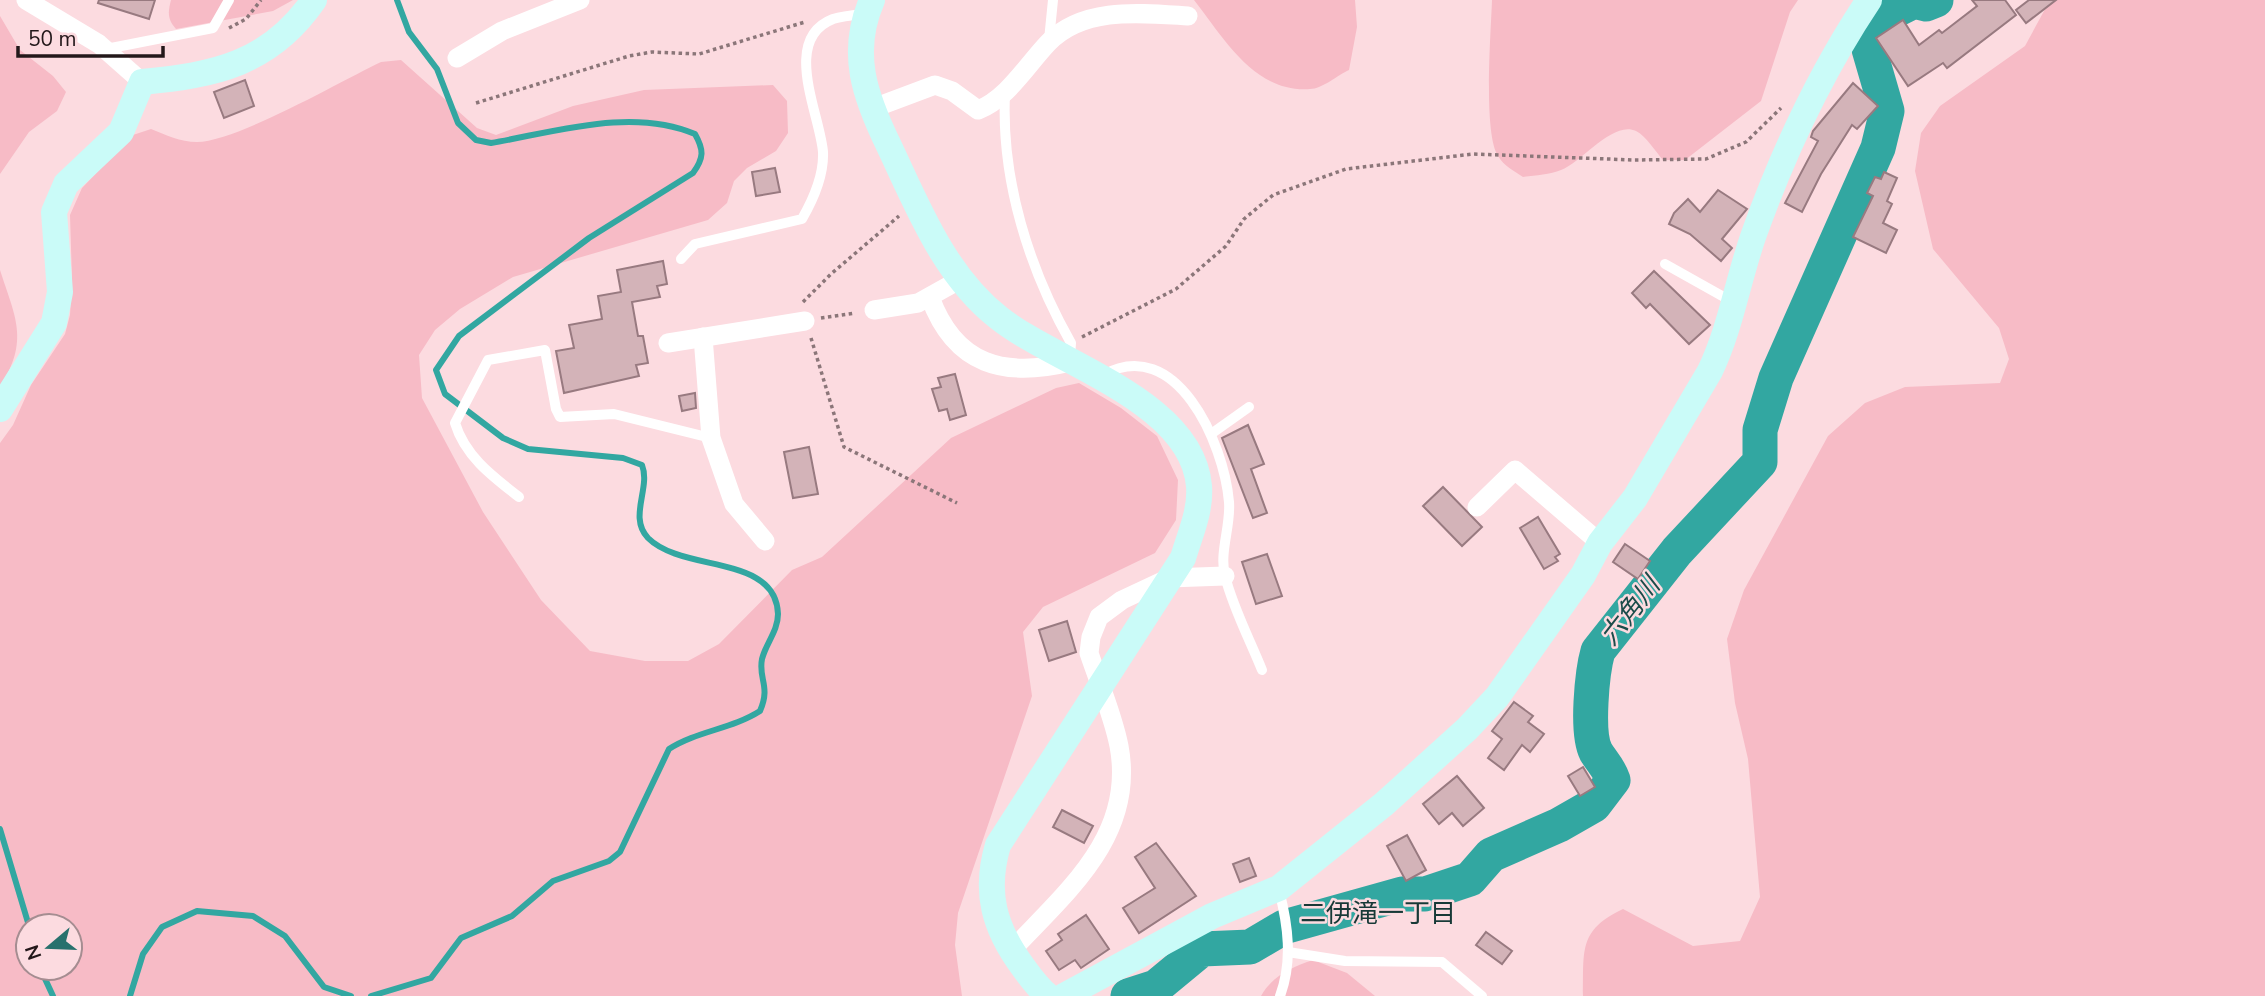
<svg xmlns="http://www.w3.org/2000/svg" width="2265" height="996" font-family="'Nunito Sans','Noto Sans JP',sans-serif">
  <rect width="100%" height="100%" fill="#fcdbe0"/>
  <g fill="#f7bbc6" fill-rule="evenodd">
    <path d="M171,0H293L273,11L176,29C167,19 168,12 171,0Z"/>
    <path d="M1194,0H1355L1357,27L1349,70C1338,75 1322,89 1310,89C1254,93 1224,38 1194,0Z"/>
    <path d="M1492,0H1798L1790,12L1761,101L1685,160H1663C1656,152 1646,136 1636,131C1613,120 1582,162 1561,170C1550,175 1535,175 1523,177C1514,171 1504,166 1498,156C1483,133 1491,32 1492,0Z"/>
    <path d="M2050,0H2265V996H1583C1584,951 1578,930 1623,909L1693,946L1740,941L1760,897L1748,759L1735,703L1727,639L1744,590L1828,436L1865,403L1905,387L2000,383L2009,359L1999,328L1933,249L1915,171L1921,133L1940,106L2025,46Z"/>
    <path d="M0,16L20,50L53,76L66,92L57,111L29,132L0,174Z"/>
    <path d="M401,60L477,128L496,135L573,106L644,90L773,85L787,101L788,133L776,151L747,168L734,181L727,203L708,220L513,277L460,309L435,330L419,355L422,398L483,512L541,600L590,651L645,661H688L719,644L792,570L822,557L951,438L1056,388L1079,383L1121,408L1157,436L1178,480L1176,520L1155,553L1043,607L1023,632L1032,696L958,913L955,945L962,996H0V443L13,425L31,385L65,334L70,315L72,280L70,215L82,188L133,135L151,129C166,135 180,142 197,142C236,142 341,81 381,62ZM28,926H70V968H28Z"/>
    <path d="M0,270C15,317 30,340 0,387Z"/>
    <path d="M1313,960L1347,973L1375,996H1261C1272,976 1292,967 1313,960Z"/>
  </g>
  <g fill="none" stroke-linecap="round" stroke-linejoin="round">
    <g stroke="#32a7a1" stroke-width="6">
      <path d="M0,829L29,926"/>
      <path d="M40,968L53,996"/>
      <path d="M130,996L143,954L162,927L197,911L253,916L285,936L324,987L351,996"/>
      <path d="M371,996L431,978L461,938L512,916L553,881L609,861L620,852L669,749C697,731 732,729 760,711C771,686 758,679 762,659C766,643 778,631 778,614C776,554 683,573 648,538C628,517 651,488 642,465L623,458L528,449L503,438L445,394L436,370L459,336L589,238L693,173C704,158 704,150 695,134C632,107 555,132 491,143L476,140L458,123L437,69L409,32L397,0"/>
    </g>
    <path stroke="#32a7a1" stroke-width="35" d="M1128,996L1156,987L1202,949L1250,947L1284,927L1402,894H1425L1470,879L1491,855L1559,825L1594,805L1613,780C1609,768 1602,762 1596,752C1586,733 1592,672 1598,651L1677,551L1760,462V430L1776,378L1878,148L1887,111L1869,49L1871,34L1882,17L1914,1L1926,4L1936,0"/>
  </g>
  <g fill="#d3b3b8" stroke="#987a80" stroke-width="2">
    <path d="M99,0H155L149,19L98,3Z"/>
    <path d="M1972,0H2005L2016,15L1947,68L1943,63L1908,86L1876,38L1903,20L1919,45L1939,30L1942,33L1977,6Z"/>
    <path d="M2029,0H2056L2026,23L2016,10Z"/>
    <path d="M245,80L254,106L224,118L214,92Z"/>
    <path d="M1853,83L1878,106L1857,129L1852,125L1821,174L1802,212L1785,203L1818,141L1811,137L1813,131Z"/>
    <path d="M775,168L780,192L756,196L752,172Z"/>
    <path d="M1884,172L1897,178L1887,201L1892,204L1883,223L1897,230L1886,253L1853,237L1873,196L1867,193L1875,177L1881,179Z"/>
    <path d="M1718,190L1747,209L1722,239L1732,248L1721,261L1690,234L1669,224L1674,213L1688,199L1700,212Z"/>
    <path d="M663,261L667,284L657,286L660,297L632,302L638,336H643L648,363L636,365L639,376L564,393L556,351L574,348L569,325L602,319L598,296L621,292L617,270Z"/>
    <path d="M1654,271L1710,325L1689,344L1650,304L1646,308L1632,293Z"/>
    <path d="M955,374L966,415L950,420L947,409L939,411L932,389L941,387L938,378Z"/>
    <path d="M695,393L696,408L682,411L679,396Z"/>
    <path d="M1248,425L1264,464L1251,469L1267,513L1253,518L1222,438Z"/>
    <path d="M809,447L818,494L793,498L784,452Z"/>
    <path d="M1443,487L1482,527L1462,546L1423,506Z"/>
    <path d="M1538,517L1560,554L1555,557L1558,561L1544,569L1520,528Z"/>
    <path d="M1625,544L1650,561L1638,579L1613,562Z"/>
    <path d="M1267,554L1282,596L1256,604L1242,562Z"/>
    <path d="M1067,621L1076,652L1049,661L1039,630Z"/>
    <path d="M1514,702L1533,716L1528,722L1544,734L1530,752L1522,745L1504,770L1488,758L1502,739L1492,731Z"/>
    <path d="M1583,767L1595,787L1580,796L1568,776Z"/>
    <path d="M1457,776L1484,808L1463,826L1452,813L1439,824L1423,804Z"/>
    <path d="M1062,810L1093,826L1084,843L1053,827Z"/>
    <path d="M1407,835L1426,870L1406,881L1387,846Z"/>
    <path d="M1156,843L1196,896L1139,933L1123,908L1155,888L1135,857Z"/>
    <path d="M1249,858L1256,876L1240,882L1233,864Z"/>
    <path d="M1086,915L1109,949L1081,968L1075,960L1059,970L1046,951L1062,940L1058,934Z"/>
    <path d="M1486,932L1512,951L1502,964L1476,945Z"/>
  </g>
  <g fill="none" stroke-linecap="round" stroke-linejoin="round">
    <g stroke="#8b7679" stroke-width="3.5" stroke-dasharray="3.5 3.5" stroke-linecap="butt">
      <path d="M229,28L246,19L261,0"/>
      <path d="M476,103L629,56L652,52L699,54L805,22"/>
      <path d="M803,302L831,274L899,216"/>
      <path d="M821,318L855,313"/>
      <path d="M1082,337L1176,289L1226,246L1244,219L1273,195L1346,169L1473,154L1634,160L1706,159L1746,142L1781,108"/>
      <path d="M811,338L844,447L957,503"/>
    </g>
    <g stroke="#fff" stroke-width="10">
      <path d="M1049,40L1053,0"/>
      <path d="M106,49L213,28L229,0"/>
      <path d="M1005,94C1001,180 1029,269 1071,343L1070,357"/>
      <path d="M681,259L695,244L802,219C813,200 824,175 823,152C820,114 781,39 833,19C843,16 855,15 865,14"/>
      <path d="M1665,264L1731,301"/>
      <path d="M1103,375C1176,334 1224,443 1229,502C1231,526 1219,552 1225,576C1233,608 1250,640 1262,670"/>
      <path d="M1211,434L1249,407"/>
      <path d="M519,497C492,476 465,456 455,423L488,360L545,350L556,409L560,417L614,414L711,438"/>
      <path d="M1279,890C1288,925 1293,961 1280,996"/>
      <path d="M1288,952L1345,961L1442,962L1482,996"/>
    </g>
    <g stroke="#fff" stroke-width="19">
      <path d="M26,0L99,44L142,82"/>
      <path d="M457,58L502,31L580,0"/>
      <path d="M871,109L935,85L952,91L978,110C1007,99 1027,65 1048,43C1083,6 1142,13 1188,16"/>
      <path d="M930,297C955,366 1005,378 1070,362"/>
      <path d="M874,310L918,303L961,279"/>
      <path d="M703,337L711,438L734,504L765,541"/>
      <path d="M668,343L805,321"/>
      <path d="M1477,507L1515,470L1600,543"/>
      <path d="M1011,951C1066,892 1136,836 1119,746C1113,715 1099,683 1089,653L1091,637L1099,617L1122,600L1169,578L1225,576"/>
    </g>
    <g stroke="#cafbf8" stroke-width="26">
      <path d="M872,0C849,53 865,97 889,146C918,207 944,275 999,318C1057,364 1192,401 1199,486C1201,511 1190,534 1183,558L998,845C984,892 994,928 1023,967C1031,978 1038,988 1048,996"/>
      <path d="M0,409L54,323L60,292L54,212L66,184L121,132L142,82C215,75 270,64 314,0"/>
      <path d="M1064,996L1212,916L1279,888L1384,804L1467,729L1497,697L1583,575L1600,543L1635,498L1710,371C1731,327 1738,279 1754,234C1783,153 1821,72 1869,0"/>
    </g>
  </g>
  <g text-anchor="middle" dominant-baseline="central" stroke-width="5" stroke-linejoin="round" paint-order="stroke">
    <g font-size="26" font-style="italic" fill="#1b4c4a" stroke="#fcdbe0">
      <text transform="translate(1630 611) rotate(-52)">六角川</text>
    </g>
    <g font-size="26" fill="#173937" stroke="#fcdbe0">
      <text x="1378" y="913">二伊滝一丁目</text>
    </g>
  </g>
  <g transform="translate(49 947) rotate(251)"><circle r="33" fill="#fcdbe0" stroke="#a58d91" stroke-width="2"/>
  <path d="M0-5L12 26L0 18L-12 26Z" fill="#28716d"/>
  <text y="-10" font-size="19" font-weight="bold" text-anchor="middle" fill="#23181a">N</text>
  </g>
  <path d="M18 46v10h145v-10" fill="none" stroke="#23181a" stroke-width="3.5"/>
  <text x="28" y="46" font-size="21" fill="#23181a" stroke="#fcdbe0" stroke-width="5" paint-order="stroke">50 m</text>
</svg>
